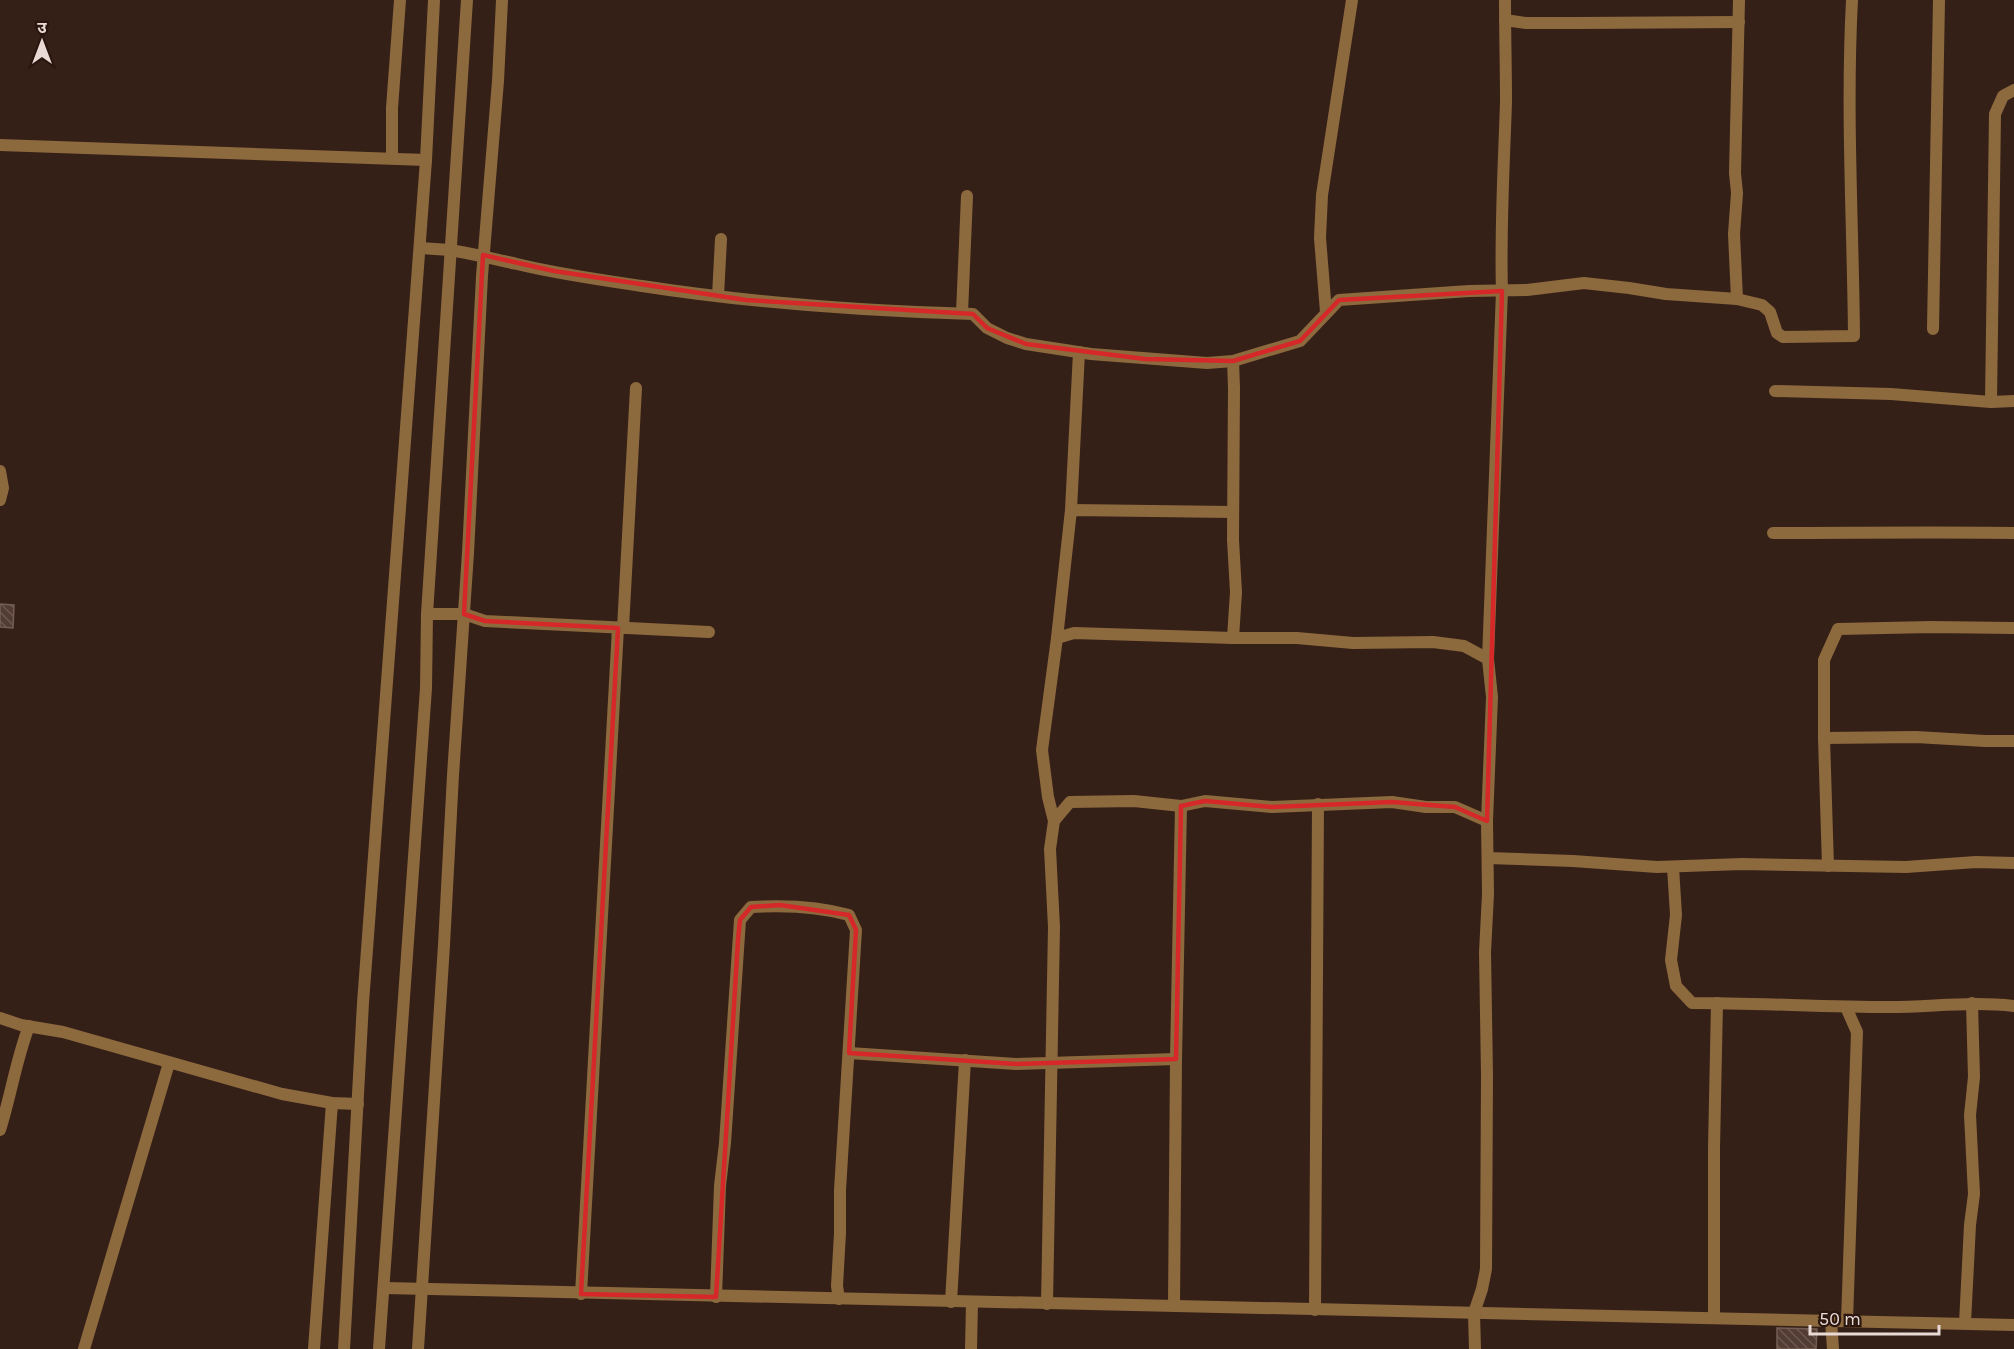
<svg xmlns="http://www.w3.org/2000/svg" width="2014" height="1349" font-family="Karla,'Noto Sans Devanagari',sans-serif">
  <defs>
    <pattern id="building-back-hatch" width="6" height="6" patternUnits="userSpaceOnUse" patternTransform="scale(1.5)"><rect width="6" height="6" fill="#533c33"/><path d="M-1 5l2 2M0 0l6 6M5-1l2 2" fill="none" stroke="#6c5850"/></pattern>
  </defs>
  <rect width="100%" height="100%" fill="#352018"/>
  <g fill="url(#building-back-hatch)" stroke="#755d53" stroke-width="1.5">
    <path d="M0,604L14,605L13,628L0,627Z"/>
    <path d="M1777,1328L1817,1329L1816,1349H1777Z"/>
  </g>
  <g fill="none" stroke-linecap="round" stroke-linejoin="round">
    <g stroke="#8d693e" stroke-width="12">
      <path d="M1505,20L1526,23H1579L1739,22"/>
      <path d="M392,158V108L400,0"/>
      <path d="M450,250C474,254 494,259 517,264C558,274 601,280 642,286C752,303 863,311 973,314L987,328L1007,338L1026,344L1091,354L1207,363L1233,361L1300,341L1339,300L1469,291L1527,290L1584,283L1629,288L1666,294L1737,299L1762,305L1770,312L1777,333L1783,337L1854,336C1853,224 1846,112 1852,0"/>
      <path d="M718,296L721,239"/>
      <path d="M1737,299L1734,234L1737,193L1735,173L1739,0"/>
      <path d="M1326,312L1320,238L1322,195L1352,0"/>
      <path d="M962,313L967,196"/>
      <path d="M1933,329L1939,0"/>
      <path d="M1233,361L1234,388L1233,540L1236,592L1233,638"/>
      <path d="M1775,391L1891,394L1991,402L2014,401"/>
      <path d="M1991,402L1995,114L2003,96L2014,90"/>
      <path d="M0,471L3,488L0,500"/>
      <path d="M1071,510L1079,352"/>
      <path d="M1773,533C1853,533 1934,532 2014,533"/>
      <path d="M427,614H464L485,621L709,632"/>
      <path d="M623,628L636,388"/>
      <path d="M1057,638L1071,510L1233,512"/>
      <path d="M1488,659L1502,291C1500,228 1504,165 1506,102C1506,68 1505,34 1505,0"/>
      <path d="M1824,738L1916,737L1985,741H2014"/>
      <path d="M1054,821L1048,797L1042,750L1057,638L1074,633L1233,638H1297L1353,643L1433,642L1464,646L1488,659L1492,697L1487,821"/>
      <path d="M1488,858L1573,861L1657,867L1742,864L1906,867L1976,862L2014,863"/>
      <path d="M1828,866L1824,738V660L1838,629L1931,627L2014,628"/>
      <path d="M1673,867L1676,915L1671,960L1676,986L1692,1003C1758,1003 1824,1007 1890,1007C1932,1007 1972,1001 2014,1006"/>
      <path d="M1846,1007L1857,1032L1847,1321"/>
      <path d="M0,1018L21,1025L63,1032L282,1094L332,1103L358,1104"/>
      <path d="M849,1053L1016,1064L1176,1059L1174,1306"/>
      <path d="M1176,1059L1181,806"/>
      <path d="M0,1130C11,1095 16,1060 29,1026"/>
      <path d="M384,1288L2014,1325"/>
      <path d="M581,1294L618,628"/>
      <path d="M716,1297L720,1186L725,1143L740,920L751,907C784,905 817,906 849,915L856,930L840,1190V1233L837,1286L839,1299"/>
      <path d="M951,1302L965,1060"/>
      <path d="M1047,1304L1054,927L1050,849L1054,821L1070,802L1134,801L1181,806L1205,801L1272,807L1392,802L1426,807H1455L1487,821L1488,894L1485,952L1487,1075L1486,1269L1482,1289L1474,1313L1475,1349"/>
      <path d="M1315,1310L1318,804"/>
      <path d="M1714,1318V1148L1717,1003"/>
      <path d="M1831,1321L1833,1349"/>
      <path d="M1965,1323L1970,1225L1974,1194L1970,1115L1974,1077L1972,1003"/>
      <path d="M84,1349L169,1063"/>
      <path d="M314,1349L332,1103"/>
      <path d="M418,1349L444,945L453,775L468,553L482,276L498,81L502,0"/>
      <path d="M971,1349L972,1302"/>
    </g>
    <g stroke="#8d693e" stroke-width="12">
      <path d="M0,145L426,160"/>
      <path d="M420,248L450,250"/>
      <path d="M344,1349L363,1003L426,160L434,0"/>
      <path d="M379,1349L426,688L427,614L467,0"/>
    </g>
  </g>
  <path fill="none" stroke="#d62828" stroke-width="4.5" stroke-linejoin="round" d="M483,255L554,271L746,300L973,314L987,328L1026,344L1145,359L1233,361L1300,341L1339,300L1502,291L1487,821L1455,807L1392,802L1272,807L1205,801L1181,806L1176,1059L1016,1064L849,1053L856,930L849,915L780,905L751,907L740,920L738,940L716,1297L581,1294L618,628L485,621L464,614Z"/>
  <g transform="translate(42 42)" stroke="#2a160f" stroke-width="4.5" paint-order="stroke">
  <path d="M0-4.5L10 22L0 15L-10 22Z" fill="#e9dad5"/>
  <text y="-9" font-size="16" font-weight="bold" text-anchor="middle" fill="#e9dad5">उ</text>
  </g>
  <path d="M1810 1325v9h129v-9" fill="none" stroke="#e9dad5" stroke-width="3"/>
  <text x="1819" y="1325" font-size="18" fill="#e9dad5" stroke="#2a160f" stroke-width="4.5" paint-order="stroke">50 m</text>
</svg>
